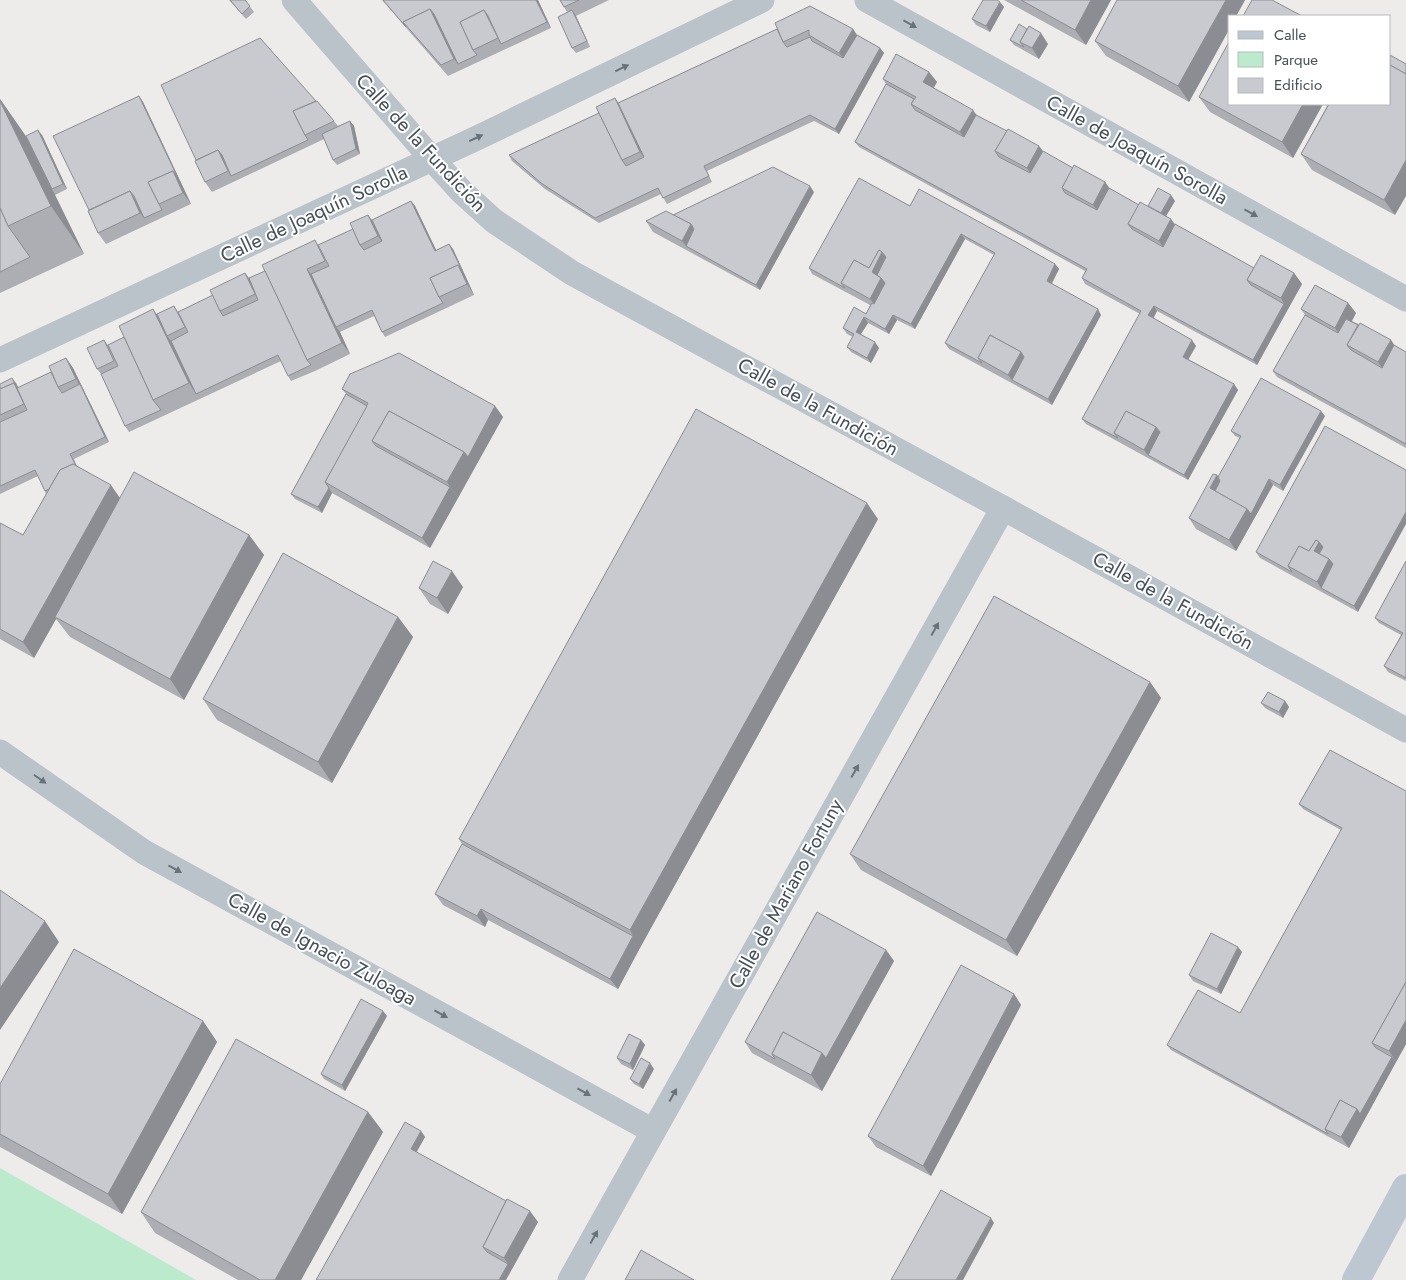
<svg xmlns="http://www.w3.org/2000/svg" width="1406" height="1280" font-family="Jost,sans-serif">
  <rect width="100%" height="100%" fill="#eeebeb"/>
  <path fill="#bbeacd" d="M0,1168L196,1280H0Z"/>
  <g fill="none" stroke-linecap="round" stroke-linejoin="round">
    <g stroke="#bac3ca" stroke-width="25">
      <path d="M294,0L432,159L462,192L494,221L572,273L1003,508L1406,730"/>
      <path d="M867,0L1406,299"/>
      <path d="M0,360L477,138L762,0"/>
      <path d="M0,752L144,852L653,1131"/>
      <path d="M570,1280L1003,508"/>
    </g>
    <path stroke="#bcc7d2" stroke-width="28" d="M1356,1280L1406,1188"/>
  </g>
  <g fill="#acaeb3">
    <path d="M229,0H245L254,12L246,19Z"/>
    <path d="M382,0H538L551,28L448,76Z"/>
    <path d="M560,0H609L576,16L590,47L576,53L572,48L567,12L564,7Z"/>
    <path d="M1004,0H1111L1086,45Z"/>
    <path d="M1117,0H1245L1189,102L1106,56L1095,41Z"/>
    <path d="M1004,7L990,32L976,25L972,19Z"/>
    <path d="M777,29H853L857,35L880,48L884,53L839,134L814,121L707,171L712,182L667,204L661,194L599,223L545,189L512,161L509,155L599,113L615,98L618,103Z"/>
    <path d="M1027,29L1048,44L1039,59L1014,45L1010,40Z"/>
    <path d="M929,72L937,82L933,88L976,115L1073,168L1105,182L1109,188L1139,205L1148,206L1175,201L1166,216L1175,224L1254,268L1294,273L1302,284L1257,365L1157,311L1153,318L1196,346L1188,359L1234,384L1238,390L1188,480L1086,424L1082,419L1140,314L1085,284L1082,278L1085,271L859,147L855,142L886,84L883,79Z"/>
    <path d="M139,96L143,102L191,204L106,244L98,233L89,210Z"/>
    <path d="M1199,97L1230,104H1323L1293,158L1210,112Z"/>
    <path d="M0,99L26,136L42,135L67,189L55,195L84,254L0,293Z"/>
    <path d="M1328,104L1395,215L1312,170L1301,154Z"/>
    <path d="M334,121L338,126L350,121L354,126L360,154L337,165L333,160L324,139L212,192L205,182Z"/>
    <path d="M814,192L760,290L653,232L646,221L673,215Z"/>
    <path d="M411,201L415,206L436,250L449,244L453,249L474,295L385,337L382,332L374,316L340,332L350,354L315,371L291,381L288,376L281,361L129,432L125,426L101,374L97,369L104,340L108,345L124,337L157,314L174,306L178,312L213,295L245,273L249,278L265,271L315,240L318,245L353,229L368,215L372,220Z"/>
    <path d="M910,206L1055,264L1059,269L1052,284L1101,315L1052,405L949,349L945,343L994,255L965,239L915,329L897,320L889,334L868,323L861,334L879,348L871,363L851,352L847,347L853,337L847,334L843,328L866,314L870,305L812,274L809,268Z"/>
    <path d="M1348,303L1356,313L1352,321L1391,340L1394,345L1406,352V448L1277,377L1273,371L1305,315L1301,309Z"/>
    <path d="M66,358L73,368L109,442L74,459L77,466L120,498L249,535L264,555L184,700L70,637L56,619L34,658L0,639V523L23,535L46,494L38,476L0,494V384L16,383L18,388L51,372Z"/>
    <path d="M342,389L495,406L503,417L430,548L332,493L322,513L295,499L291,494L346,394Z"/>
    <path d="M1325,416L1283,491L1273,485L1236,551L1196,529L1189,518L1217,475L1218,477L1240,438L1235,436L1231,431Z"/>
    <path d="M1325,426L1358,612L1260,558L1256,552Z"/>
    <path d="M878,519L641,946L618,989L488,920L485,927L443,905L435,894L462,844L459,839Z"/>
    <path d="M1406,561V681L1388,672L1384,666L1401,635L1379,623L1375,618Z"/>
    <path d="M463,587L448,614L430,604L419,588Z"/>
    <path d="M398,617L413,637L332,783L217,720L203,699Z"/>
    <path d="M1150,682L1161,698L1017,956L861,870L850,854Z"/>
    <path d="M1285,701L1289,707L1283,718L1265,708L1261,703Z"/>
    <path d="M1406,791V1044L1349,1148L1171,1050L1167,1045L1240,1013L1341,830L1303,809L1299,804Z"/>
    <path d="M886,950L894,961L822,1091L752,1053L745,1042Z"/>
    <path d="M1242,952L1221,994L1193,981L1189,975Z"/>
    <path d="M1014,994L1021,1005L931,1176L876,1147L868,1136Z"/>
    <path d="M387,1016L345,1091L324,1079L321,1074Z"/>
    <path d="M203,1021L217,1042L122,1214L0,1147V1084Z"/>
    <path d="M641,1040L645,1045L633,1070L621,1064L617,1058Z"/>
    <path d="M654,1069L643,1089L634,1084L630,1079Z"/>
    <path d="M368,1112L383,1132L301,1280H238L155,1233L141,1212Z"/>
    <path d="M421,1131L425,1137L416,1152L538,1222L512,1269L316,1280Z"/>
  </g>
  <g fill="#8c8d92">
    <path d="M536,0H538L551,28L547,22Z"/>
    <path d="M1091,0H1111L1086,45L1075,30Z"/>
    <path d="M1226,0H1245L1236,16H1230V28L1189,102L1178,86Z"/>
    <path d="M1000,2L1004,7L990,32L986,26Z"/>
    <path d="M430,9L438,19L458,64L454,59Z"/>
    <path d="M484,10L492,21L501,44Z"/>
    <path d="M572,10L576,16L590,47L587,41Z"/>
    <path d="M853,29L860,40L847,63L839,53Z"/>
    <path d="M1041,33L1048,44L1039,59L1032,48Z"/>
    <path d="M880,48L884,53L839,134L835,129Z"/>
    <path d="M929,72L937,82L931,93L923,82Z"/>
    <path d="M139,96L143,102L191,204L183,193Z"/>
    <path d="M615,98L622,109L647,162L640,152Z"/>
    <path d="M0,99L29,141L52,189L55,195L84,254L51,206L0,101Z"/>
    <path d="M1303,104H1323L1293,158L1282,142Z"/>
    <path d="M973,110L980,120L968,143L960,132Z"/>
    <path d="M350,121L354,126L360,154L356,149Z"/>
    <path d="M38,130L42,135L67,189L63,184Z"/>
    <path d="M1039,146L1047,156L1034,179L1027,168Z"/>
    <path d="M218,150L226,160L231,176L228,171Z"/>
    <path d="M1406,160V196L1395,215L1384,200Z"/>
    <path d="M1105,182L1113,193L1101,215L1093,205Z"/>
    <path d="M810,186L814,192L760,290L756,285Z"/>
    <path d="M130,191L137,202L144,218L140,213Z"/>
    <path d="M1171,195L1175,201L1163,221L1160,216Z"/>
    <path d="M411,201L415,206L439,256L435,251Z"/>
    <path d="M368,215L375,225L385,246L378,236Z"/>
    <path d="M1171,219L1179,230L1166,252L1159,241Z"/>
    <path d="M691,224L698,235L686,246L682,241Z"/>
    <path d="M961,234L965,239L915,329L911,324Z"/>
    <path d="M449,244L453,249L474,295L467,284Z"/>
    <path d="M882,252L890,262L889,288L878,309L870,299L872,272Z"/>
    <path d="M1055,264L1059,269L1050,286L1047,281Z"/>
    <path d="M307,269L315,279L336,327L340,332L350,354L342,343Z"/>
    <path d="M245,273L253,284L262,305L255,294Z"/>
    <path d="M1294,273L1302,284L1257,365L1253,360L1284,304L1281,298Z"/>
    <path d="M1348,303L1356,313L1342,339L1335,328Z"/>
    <path d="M1154,306L1157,311L1152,321L1148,315Z"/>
    <path d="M153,309L164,325L167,336L175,346L196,394L189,383Z"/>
    <path d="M1098,309L1101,315L1052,405L1048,399Z"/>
    <path d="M893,315L897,320L889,334L885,329Z"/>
    <path d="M864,317L868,323L859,337L856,332Z"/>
    <path d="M1192,340L1196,346L1187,362L1183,357Z"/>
    <path d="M1391,340L1398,351L1386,373L1378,362Z"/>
    <path d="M875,342L879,348L871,363L867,358Z"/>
    <path d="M1021,352L1028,363L1012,380L1008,375Z"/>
    <path d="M66,358L73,368L109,442L105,437Z"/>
    <path d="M12,378L16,383L31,415L24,404L14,383Z"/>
    <path d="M1234,384L1238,390L1188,480L1184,475Z"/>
    <path d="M495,406L503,417L458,498L447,482L464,452Z"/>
    <path d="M1321,411L1325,416L1283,491L1280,485Z"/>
    <path d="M1156,427L1164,438L1148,455L1144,450Z"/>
    <path d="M1217,475L1224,486L1219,496L1210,488Z"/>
    <path d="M1269,479L1273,485L1236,551L1229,540L1247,509Z"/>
    <path d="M111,485L122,501L55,617L56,619L34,658L23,642Z"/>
    <path d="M450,487L458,498L430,548L422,538Z"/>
    <path d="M329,488L332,493L322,513L318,507Z"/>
    <path d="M867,503L878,519L641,946L618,989L610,979L633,936L630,930Z"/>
    <path d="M1406,512V524L1358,612L1354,606Z"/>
    <path d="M249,535L264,555L184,700L170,679Z"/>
    <path d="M1319,542L1327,552L1319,558L1314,551Z"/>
    <path d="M1329,559L1337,570L1321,588L1317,582Z"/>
    <path d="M452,571L463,587L448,614L437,598Z"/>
    <path d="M398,617L413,637L332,783L318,762Z"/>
    <path d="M1150,682L1161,698L1017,956L1006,940Z"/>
    <path d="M1285,701L1289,707L1283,718L1279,712Z"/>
    <path d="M481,909L488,920L485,927L477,916Z"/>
    <path d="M45,921L59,942L0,1030V988Z"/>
    <path d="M1238,947L1242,952L1221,994L1217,989Z"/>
    <path d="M886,950L894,961L822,1091L811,1075L822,1053Z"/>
    <path d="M1014,994L1021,1005L931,1176L923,1166Z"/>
    <path d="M383,1011L387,1016L345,1091L342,1085Z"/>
    <path d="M1406,1020V1044L1396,1062L1389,1051Z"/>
    <path d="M203,1021L217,1042L122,1214L108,1194Z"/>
    <path d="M641,1040L645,1045L633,1070L630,1064Z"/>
    <path d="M1392,1057L1396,1062L1349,1148L1341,1137L1357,1109Z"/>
    <path d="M650,1063L654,1069L643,1089L639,1084Z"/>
    <path d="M368,1112L383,1132L301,1280H275Z"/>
    <path d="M421,1131L425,1137L415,1155L411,1149Z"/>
    <path d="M530,1211L538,1222L506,1280H499L508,1264L504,1258Z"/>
    <path d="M991,1218L994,1223L963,1280H956Z"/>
  </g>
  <g fill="#c8cad0" stroke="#8c8d92">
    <path d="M230,0H245L250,6L242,14Z"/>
    <path d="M383,0H536L547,22L501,44L488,16L484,10L460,22L473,50L477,55L458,64L434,14L430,9L403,22L406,27Z"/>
    <path d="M560,0H579L564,7Z"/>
    <path d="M983,0H997L1000,2L986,26L972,19Z"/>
    <path d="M1021,0H1091L1075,30Z"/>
    <path d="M1117,0H1226L1178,86L1095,41Z"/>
    <path d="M1252,0H1272L1302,16H1243Z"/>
    <path d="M810,6L853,29L839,53L809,35V30L783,42L775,23Z"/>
    <path d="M430,9L454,59L441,65L403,22Z"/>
    <path d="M484,10L498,38L473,50L460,22Z"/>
    <path d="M572,10L587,41L572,48L558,17Z"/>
    <path d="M1019,24L1027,29L1020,42L1024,47L1010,40Z"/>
    <path d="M1029,26L1041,33L1032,48L1020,42Z"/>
    <path d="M777,29L783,42L787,47L810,37L812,41L843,58L857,35L880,48L835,129L810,115L704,166L709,176L663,198L658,188L595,218L541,183L509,155L599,113L622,160L626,166L644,157L618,103Z"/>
    <path d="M260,38L316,101L293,111L305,135L308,140L231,176L222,155L218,150L196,160L161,85Z"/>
    <path d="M1230,40V104H1303L1282,142L1199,97Z"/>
    <path d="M896,54L929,72L923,82L973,110L960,132L911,104L916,97L883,79Z"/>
    <path d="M1390,55L1406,64V74L1390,65Z"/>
    <path d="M1390,65L1406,74V160L1384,200L1301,154L1329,104H1390Z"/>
    <path d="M886,84L914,99L911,104L915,110L964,137L976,115L1007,131L995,151L999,157L1030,173L1043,151L1073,168L1062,188L1065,193L1097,210L1109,188L1139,205L1128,224L1132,229L1163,247L1175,224L1254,268L1247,280L1251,285L1284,304L1253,360L1154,306L1148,315L1192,340L1183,357L1234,384L1184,475L1148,455L1160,432L1156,427L1126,411L1114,433L1118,438L1082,419L1141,311L1082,278L1087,269L855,142Z"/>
    <path d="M139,96L177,176L173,171L148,182L162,210L144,218L134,196L130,191L89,210L53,136Z"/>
    <path d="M615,98L640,152L622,160L596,107Z"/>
    <path d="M0,101L51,206L8,226L0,208Z"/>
    <path d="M317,101L334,121L305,135L293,111Z"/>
    <path d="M350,121L356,149L333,160L322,134Z"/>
    <path d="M1008,129L1039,146L1027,168L995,151Z"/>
    <path d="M38,130L63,184L52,189L26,136Z"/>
    <path d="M218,150L228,171L205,182L195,161Z"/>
    <path d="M1074,165L1105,182L1093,205L1062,188Z"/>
    <path d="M773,167L810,186L756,285L686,246L694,229L691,224L673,215Z"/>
    <path d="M173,171L183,193L159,204L148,182Z"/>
    <path d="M859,178L910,206L919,189L1016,242L1055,264L1047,281L1098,309L1048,399L1012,380L1024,357L1021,352L990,335L978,358L982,363L945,343L995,253L961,234L911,324L893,315L885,329L864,317L856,332L875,342L867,358L847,347L854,334L843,328L854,307L866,314L872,303L874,304L885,283L881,278L877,275L886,257L882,252L879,250L869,268L854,260L841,283L845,288L809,268Z"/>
    <path d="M1158,188L1171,195L1161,213L1148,206Z"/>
    <path d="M130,191L140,213L98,233L88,211Z"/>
    <path d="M411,201L435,251L449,244L462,270L458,265L430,278L439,297L443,303L382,332L372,310L336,327L311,274L329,266L318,245L353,229L360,245L364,250L382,241L372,220Z"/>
    <path d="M1140,202L1171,219L1159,241L1128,224Z"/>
    <path d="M0,208L8,226L30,257L0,272Z"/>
    <path d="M666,211L691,224L682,241L646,221Z"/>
    <path d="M368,215L378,236L360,245L350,223Z"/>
    <path d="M315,240L325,261L307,269L342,343L307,360L262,265Z"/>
    <path d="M879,250L882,252L872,272L881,278L870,299L841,283L854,260L869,268Z"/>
    <path d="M1261,255L1294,273L1281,298L1247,280Z"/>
    <path d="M458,265L467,284L439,297L430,278Z"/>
    <path d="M265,271L307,360L311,365L288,376L278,355L196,394L171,341L188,332L178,312L213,295L220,311L223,316L258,300L249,278Z"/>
    <path d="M245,273L255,294L220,311L210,290Z"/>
    <path d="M1315,285L1348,303L1335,328L1301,309Z"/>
    <path d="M174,306L185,327L167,336L157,314Z"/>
    <path d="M153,309L189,383L153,400L119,326Z"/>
    <path d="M1305,315L1338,333L1346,319L1358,325L1347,345L1351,350L1382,368L1394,345L1406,352V444L1273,371Z"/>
    <path d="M1360,323L1391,340L1378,362L1347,345Z"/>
    <path d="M990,335L1021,352L1008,375L978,358Z"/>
    <path d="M124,337L153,400L161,410L125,426L101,374L118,366L108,345Z"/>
    <path d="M104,340L114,361L97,369L87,348Z"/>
    <path d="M399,353L495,406L468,457L464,452L389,411L372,441L376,446L450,487L422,538L325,482L368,403L342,389L350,374Z"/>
    <path d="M66,358L76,379L58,387L49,366Z"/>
    <path d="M51,372L58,387L62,393L80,384L105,437L70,454L76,466L73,464L60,470L49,489L45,491L35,470L0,486V422L27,410L17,388Z"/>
    <path d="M12,378L17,388L14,383L0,389V384Z"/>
    <path d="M1261,378L1321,411L1280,485L1269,479L1251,514L1247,509L1215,491L1220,481L1218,477L1241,436L1231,431Z"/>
    <path d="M14,383L24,404L0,415V389Z"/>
    <path d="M346,394L367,406L325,482L329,488L318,507L291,494Z"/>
    <path d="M696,409L867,503L630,930L459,839Z"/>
    <path d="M389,411L464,452L447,482L372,441Z"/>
    <path d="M1126,411L1156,427L1144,450L1114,433Z"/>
    <path d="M1325,426L1406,470V512L1354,606L1321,588L1333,564L1329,559L1319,554L1323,547L1319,542L1316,540L1309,551L1299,546L1288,566L1292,572L1256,552Z"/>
    <path d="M73,464L111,485L23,642L0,629V523L23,535L60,470Z"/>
    <path d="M134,472L249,535L170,679L55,617Z"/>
    <path d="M1213,474L1217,475L1210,488L1247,509L1229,540L1189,518Z"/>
    <path d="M1316,540L1319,542L1314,551L1329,559L1317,582L1288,566L1299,546L1309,551Z"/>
    <path d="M283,553L398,617L318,762L203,699Z"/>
    <path d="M433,561L452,571L437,598L419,588Z"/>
    <path d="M1406,561V678L1384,666L1403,633L1375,618Z"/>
    <path d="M994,596L1150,682L1006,940L850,854Z"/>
    <path d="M1268,692L1285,701L1279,712L1261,703Z"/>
    <path d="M1330,750L1406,791V982L1372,1043L1376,1048L1392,1057L1360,1114L1357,1109L1340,1100L1325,1129L1328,1134L1167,1045L1198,990L1240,1013L1342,828L1299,804Z"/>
    <path d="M462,844L633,936L610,979L481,909L477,916L435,894Z"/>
    <path d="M0,890L45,921L0,988Z"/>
    <path d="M817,912L886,950L826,1058L822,1053L783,1032L772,1054L775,1059L745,1042Z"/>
    <path d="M1211,933L1238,947L1217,989L1189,975Z"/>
    <path d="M74,949L203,1021L108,1194L0,1134V1084Z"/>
    <path d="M961,965L1014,994L923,1166L868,1136Z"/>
    <path d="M1406,982V1020L1389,1051L1372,1043Z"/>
    <path d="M361,999L383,1011L342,1085L321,1074Z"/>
    <path d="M783,1032L822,1053L811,1075L772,1054Z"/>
    <path d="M629,1034L641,1040L630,1064L617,1058Z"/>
    <path d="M236,1039L368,1112L275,1280H260L141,1212Z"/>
    <path d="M641,1058L650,1063L639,1084L630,1079Z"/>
    <path d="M1340,1100L1357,1109L1341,1137L1325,1129Z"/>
    <path d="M405,1122L421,1131L411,1149L506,1201L483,1247L487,1252L508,1264L499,1280H316Z"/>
    <path d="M941,1190L991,1218L956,1280H891Z"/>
    <path d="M507,1199L530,1211L504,1258L483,1247Z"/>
    <path d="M641,1250L694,1280H625Z"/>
  </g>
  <defs><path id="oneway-solid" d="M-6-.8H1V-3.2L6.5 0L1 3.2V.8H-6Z" transform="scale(1.25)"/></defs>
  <g fill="#68727a">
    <use href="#oneway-solid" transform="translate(910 24) rotate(29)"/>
    <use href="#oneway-solid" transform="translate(622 68) rotate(-26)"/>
    <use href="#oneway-solid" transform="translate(476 138) rotate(-25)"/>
    <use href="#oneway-solid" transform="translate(1251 213) rotate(29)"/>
    <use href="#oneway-solid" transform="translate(935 629) rotate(-61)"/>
    <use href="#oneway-solid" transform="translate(855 771) rotate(-61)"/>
    <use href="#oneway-solid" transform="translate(40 779) rotate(35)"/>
    <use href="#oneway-solid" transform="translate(175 869) rotate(29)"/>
    <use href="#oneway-solid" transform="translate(441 1014) rotate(29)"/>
    <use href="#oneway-solid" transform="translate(584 1092) rotate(29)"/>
    <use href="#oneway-solid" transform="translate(673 1095) rotate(-61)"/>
    <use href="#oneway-solid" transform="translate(594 1237) rotate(-61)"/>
  </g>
  <g text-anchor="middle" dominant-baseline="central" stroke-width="4" stroke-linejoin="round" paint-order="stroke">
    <g font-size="20" fill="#454f57" stroke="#fff">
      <text transform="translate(421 143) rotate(47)">Calle de la Fundición</text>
      <text transform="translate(1137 150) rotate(29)">Calle de Joaquín Sorolla</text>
      <text transform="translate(314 214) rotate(-25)">Calle de Joaquín Sorolla</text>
      <text transform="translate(818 407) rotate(29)">Calle de la Fundición</text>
      <text transform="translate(1173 601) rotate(29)">Calle de la Fundición</text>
      <text transform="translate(786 894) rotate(-61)">Calle de Mariano Fortuny</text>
      <text transform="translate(322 949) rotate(29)">Calle de Ignacio Zuloaga</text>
    </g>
  </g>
  <rect x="1228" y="15" width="162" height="90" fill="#ffffff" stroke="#b5b9bc"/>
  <rect x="1238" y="31" width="25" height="8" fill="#bcc7d2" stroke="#b5b9bc"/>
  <text x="1274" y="40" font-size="15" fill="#454f57">Calle</text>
  <rect x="1238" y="52" width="25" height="15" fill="#bbeacd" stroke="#b5b9bc"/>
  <text x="1274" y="65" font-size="15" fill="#454f57">Parque</text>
  <rect x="1238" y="78" width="25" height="15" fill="#c8cad0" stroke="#b5b9bc"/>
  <text x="1274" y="90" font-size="15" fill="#454f57">Edificio</text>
</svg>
